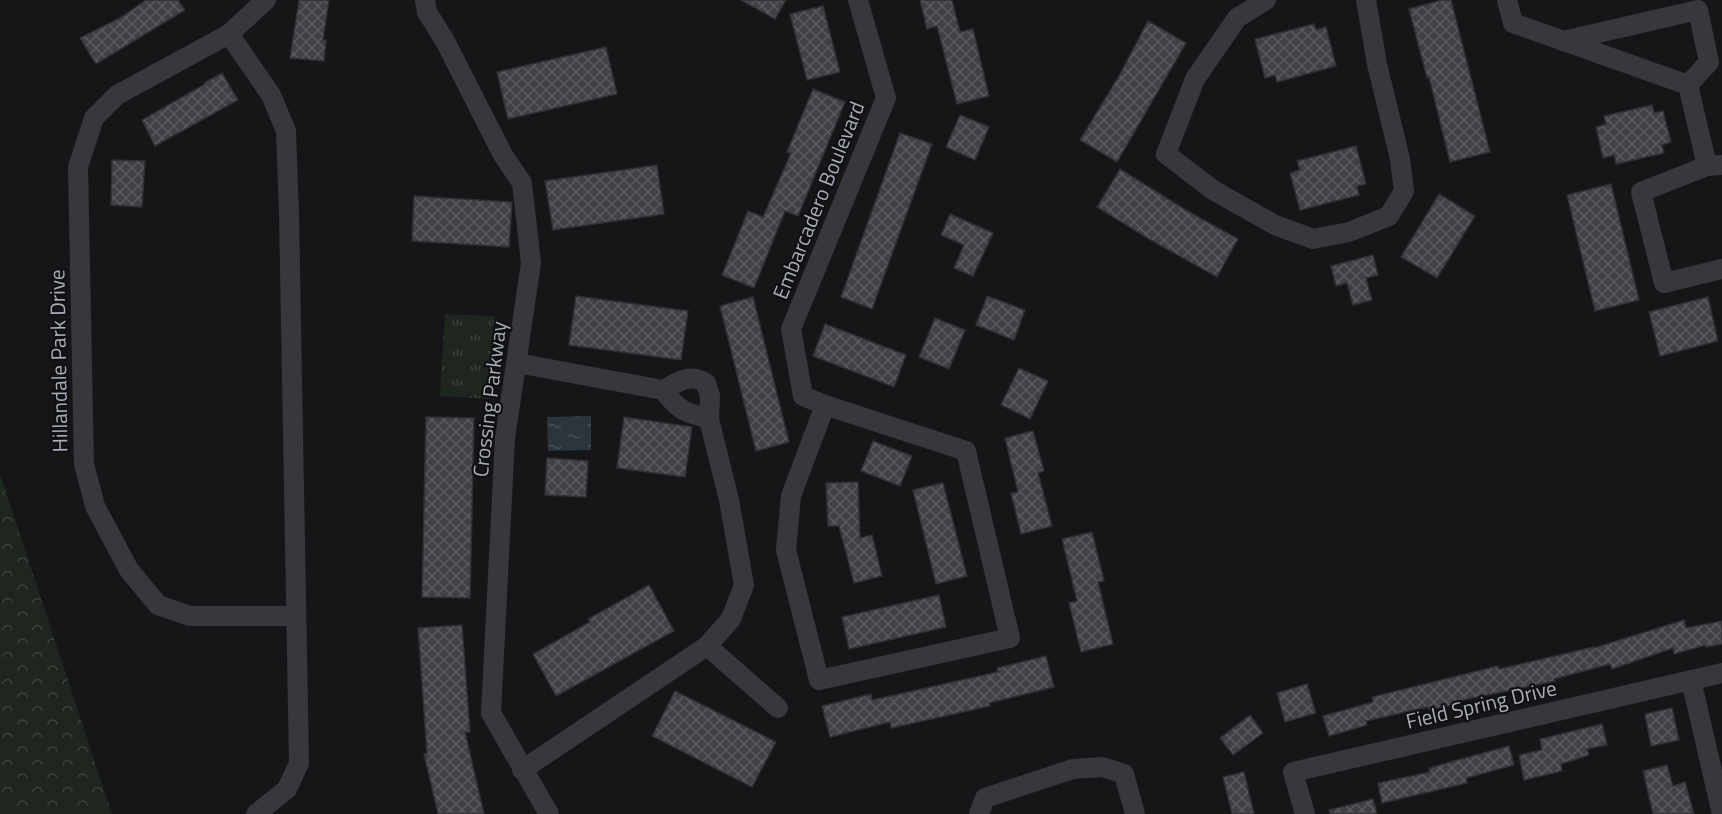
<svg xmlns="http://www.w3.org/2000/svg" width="1722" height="814" font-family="'Titillium Web',sans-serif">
  <defs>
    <pattern id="forest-crowns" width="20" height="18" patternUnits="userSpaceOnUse" patternTransform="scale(1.5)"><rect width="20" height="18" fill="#1e261f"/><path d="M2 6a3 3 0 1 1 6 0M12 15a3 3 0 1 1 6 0" fill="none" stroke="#3c433d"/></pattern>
    <pattern id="park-tufts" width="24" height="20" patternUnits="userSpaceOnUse" patternTransform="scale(1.5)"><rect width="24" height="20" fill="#1e261f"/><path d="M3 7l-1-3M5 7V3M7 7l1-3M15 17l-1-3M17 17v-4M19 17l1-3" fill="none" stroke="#3c433d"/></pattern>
    <pattern id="water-ripples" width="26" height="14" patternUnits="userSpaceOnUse" patternTransform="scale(1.5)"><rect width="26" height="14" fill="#2c353c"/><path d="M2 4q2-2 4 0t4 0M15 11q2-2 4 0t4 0" fill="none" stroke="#485056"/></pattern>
    <pattern id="building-cross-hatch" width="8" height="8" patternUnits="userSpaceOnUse" patternTransform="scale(1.5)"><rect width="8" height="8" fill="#404145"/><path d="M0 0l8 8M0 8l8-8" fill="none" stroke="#595a5e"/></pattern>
  </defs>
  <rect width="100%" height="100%" fill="#161618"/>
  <path fill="url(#forest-crowns)" d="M0,474L112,814H0Z"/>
  <path fill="url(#park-tufts)" d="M445,314L494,316L490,399L440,396Z"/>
  <path fill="url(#water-ripples)" d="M591,416V450L548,451L547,417Z"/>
  <g fill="url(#building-cross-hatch)" stroke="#303034" stroke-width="1.5">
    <path d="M146,0H178L185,10L96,64L80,38L120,18Z"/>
    <path d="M299,0H329L323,40H326L324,61L290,58Z"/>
    <path d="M741,0H786L775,19Z"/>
    <path d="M920,0H952L960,32L973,29L989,96L957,104L937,26L927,29Z"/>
    <path d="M1442,0H1451L1490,152L1450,162L1429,77L1427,78L1409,9Z"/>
    <path d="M823,6L840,72L807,80L790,14Z"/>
    <path d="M1148,21L1186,43L1117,162L1080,140L1119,76Z"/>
    <path d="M1314,24L1316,30L1326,27L1336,66L1277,82L1275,75L1265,78L1255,39Z"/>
    <path d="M606,47L617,94L508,119L497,72Z"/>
    <path d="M222,73L238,100L155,146L142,120L205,84L204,83Z"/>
    <path d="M813,89L845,102L798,216L785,211L754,288L722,275L748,211L763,217L791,153L787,152Z"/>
    <path d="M1652,105L1654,113L1663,111L1671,142L1662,145L1664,153L1616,164L1614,155L1603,158L1596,127L1606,124L1604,116Z"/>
    <path d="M960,115L989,127L975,160L946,147Z"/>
    <path d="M900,133L932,144L872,309L841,297Z"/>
    <path d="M1356,146L1366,184L1357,186L1359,195L1300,210L1290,173L1300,170L1297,161Z"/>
    <path d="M112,160L145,161L142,207L111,205Z"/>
    <path d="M657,165L664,214L553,230L545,181Z"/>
    <path d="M1120,169L1184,209L1238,239L1217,277L1149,239L1097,207Z"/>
    <path d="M1611,184L1639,300L1595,311L1567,195Z"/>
    <path d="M1439,194L1475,216L1437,278L1401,257Z"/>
    <path d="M414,196L512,202L509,247L412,241Z"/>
    <path d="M950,214L993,233L973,276L954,268L964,245L941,235Z"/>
    <path d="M1373,255L1378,275L1366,278L1372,300L1353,305L1347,283L1336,286L1331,266Z"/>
    <path d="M576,296L688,311L681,360L569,345Z"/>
    <path d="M987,296L1025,310L1014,340L976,325Z"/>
    <path d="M753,297L789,442L756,451L720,306Z"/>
    <path d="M1708,297L1718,341L1660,356L1649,312Z"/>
    <path d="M935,318L965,330L949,369L919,357Z"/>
    <path d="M825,324L906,355L894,387L813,356Z"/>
    <path d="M1019,368L1048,381L1030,419L1001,405Z"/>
    <path d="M426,417L474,418L470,598L422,597Z"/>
    <path d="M624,417L692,427L685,477L617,468Z"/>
    <path d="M1033,431L1044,471L1038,473L1052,526L1021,534L1011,493L1018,492L1005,438Z"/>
    <path d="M873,441L912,456L900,486L861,471Z"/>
    <path d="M547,458L588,461L586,497L545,495Z"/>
    <path d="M858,482L860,538L872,535L882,576L854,583L839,526H828L826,483Z"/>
    <path d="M943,483L967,576L936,584L913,490Z"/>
    <path d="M1092,532L1104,581L1098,582L1113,644L1081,652L1069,603L1077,601L1062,539Z"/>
    <path d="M649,585L674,631L556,696L533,654L590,622L588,619Z"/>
    <path d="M939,595L946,627L849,649L842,617Z"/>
    <path d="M1684,620L1686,628L1722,621V644L1706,647V645L1674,654L1673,648L1612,669L1610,664L1554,679L1555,681L1458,701L1459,704L1429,710L1428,707L1366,721L1367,725L1329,736L1323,716L1373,702L1372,697L1498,666L1499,669L1594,647V648Z"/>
    <path d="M462,625L470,732H465L484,814H438L424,754L427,753L418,628Z"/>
    <path d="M1046,656L1054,687L989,703L990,706L891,728L890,722L830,737L822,706L871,694L872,700L998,672L997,668Z"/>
    <path d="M1307,684L1316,713L1285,722L1277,693Z"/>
    <path d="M675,691L776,742L752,787L652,736Z"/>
    <path d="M1672,708L1679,740L1651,746L1645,714Z"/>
    <path d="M1250,715L1263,733L1233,755L1220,738Z"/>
    <path d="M1602,724L1607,745L1587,749L1589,755L1561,764L1562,771L1524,780L1519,755L1542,750L1540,739Z"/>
    <path d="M1509,746L1514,765L1466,778L1467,783L1382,803L1378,783L1430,772L1429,768Z"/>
    <path d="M1667,765L1673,786L1685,782L1694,814H1653L1643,771Z"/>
    <path d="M1244,772L1254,814H1232L1223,777Z"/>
    <path d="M1373,799L1377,814H1330L1329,810Z"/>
  </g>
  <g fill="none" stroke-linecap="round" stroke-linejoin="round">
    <g stroke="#37383d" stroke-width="20">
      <path d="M425,0L427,12L445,41L503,155L522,183L531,263L505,438L491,713L549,814"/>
      <path d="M1266,0L1237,18L1195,79L1166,154L1213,190L1275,225L1313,239L1349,232L1389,216L1404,191L1400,159L1377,64L1366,0"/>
      <path d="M1507,0L1513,23L1688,85L1707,166"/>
      <path d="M229,34L117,95L94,118L78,167L84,464L95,506L129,570L158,605L190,616H296"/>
      <path d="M1563,41L1698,10L1709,62L1688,85"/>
      <path d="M1722,165L1707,166L1641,192L1664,283L1722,269"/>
      <path d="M517,363L663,390C679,411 684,412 709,419"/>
      <path d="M663,390C678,382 689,373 706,383L710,396L709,419L729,500L744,585L731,619L707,646"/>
      <path d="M825,405L966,451L1010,638L819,680L786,550L791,496L825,405L803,396L791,329L886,98L858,0"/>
      <path d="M1691,680L1722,814"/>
      <path d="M522,770L707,646L778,708"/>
      <path d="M256,814L287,789L299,763L289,213L286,131L271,95L229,34L266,0"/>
      <path d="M979,814L985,798L1073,769L1102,767L1124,774L1135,814"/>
      <path d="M1305,814L1293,772L1722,673"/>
    </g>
  </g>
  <g text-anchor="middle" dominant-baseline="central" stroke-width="4.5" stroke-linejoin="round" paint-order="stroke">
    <g font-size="21" fill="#a8adb8" stroke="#111113">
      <text transform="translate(818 200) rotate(-68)">Embarcadero Boulevard</text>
      <text transform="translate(58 361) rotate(-91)">Hillandale Park Drive</text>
      <text transform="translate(489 399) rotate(-83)">Crossing Parkway</text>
      <text transform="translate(1481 704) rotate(-13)">Field Spring Drive</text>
    </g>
  </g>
</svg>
